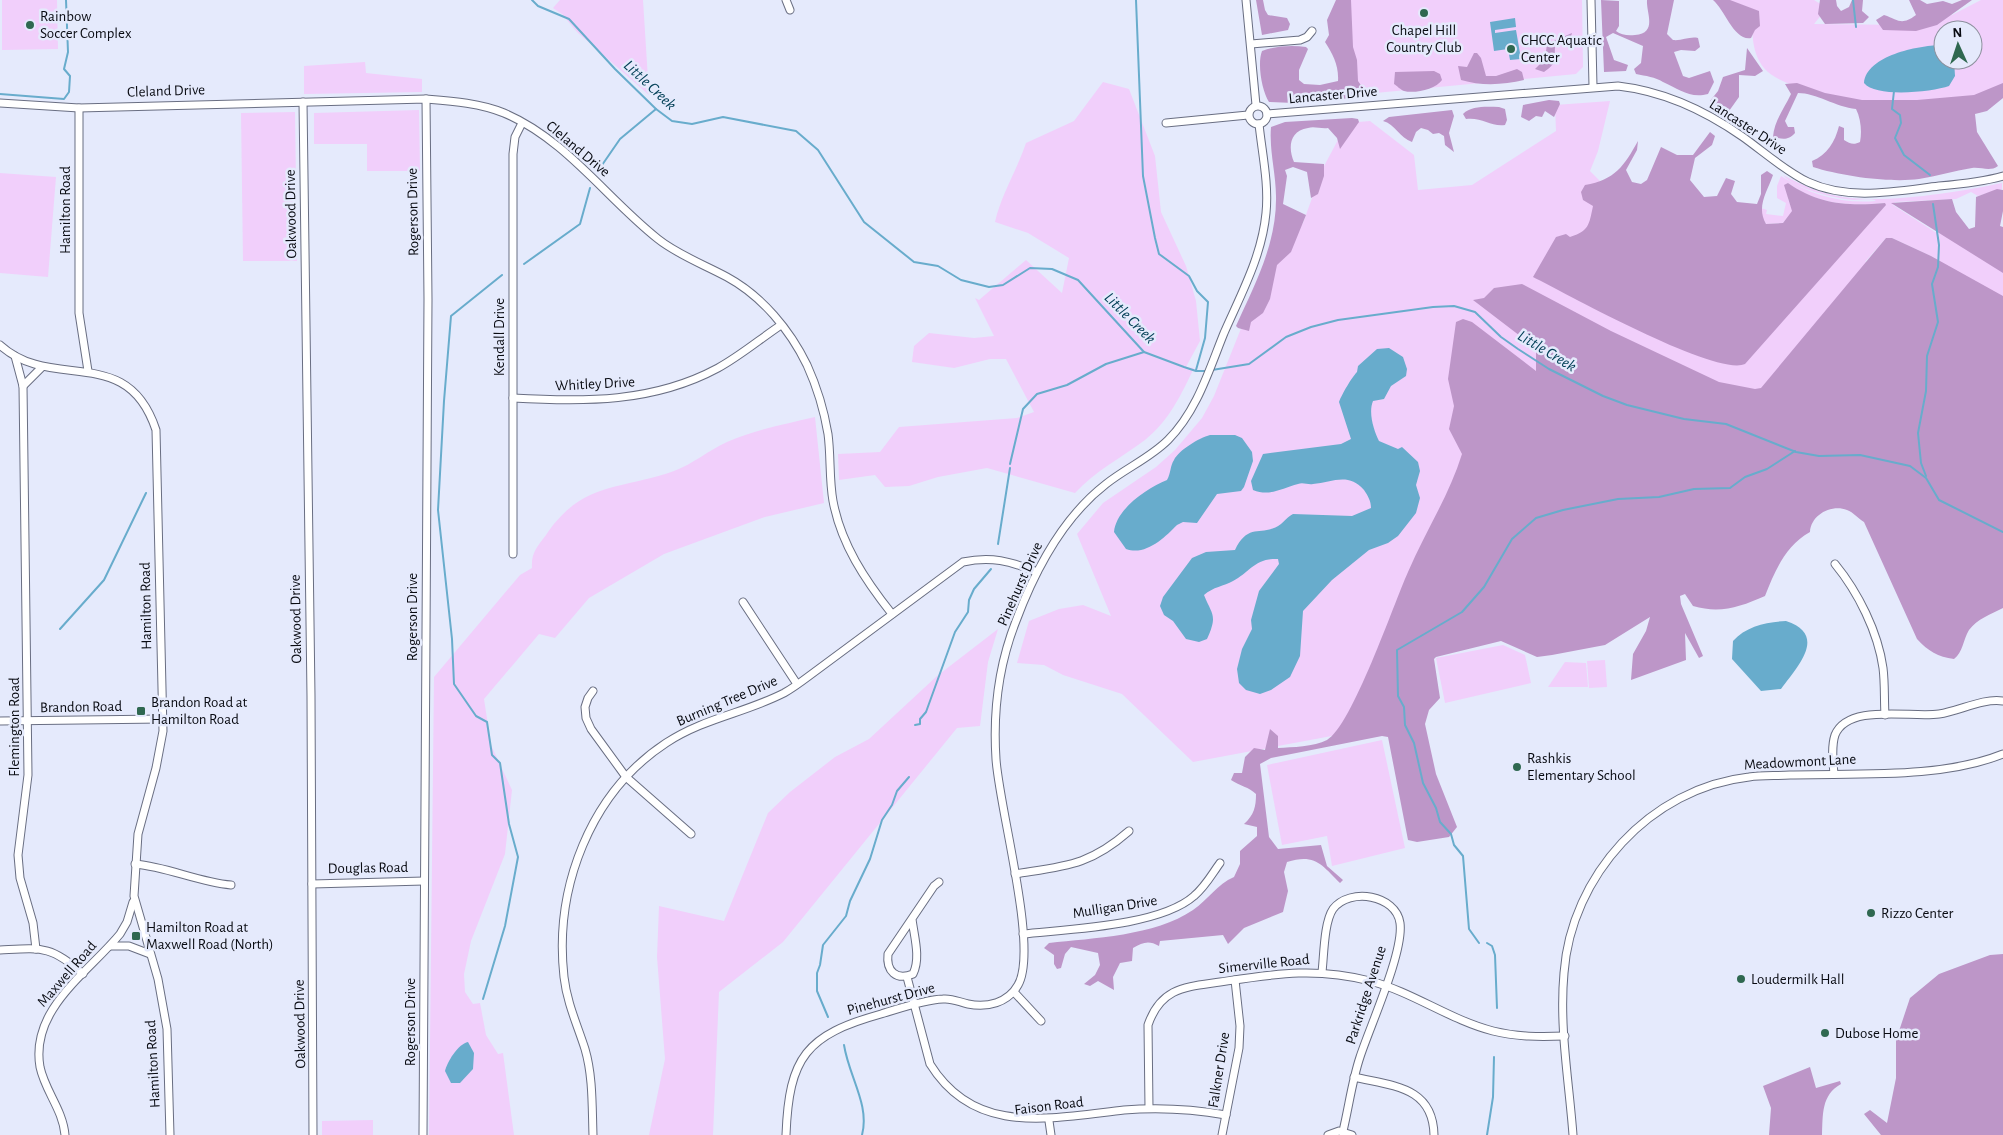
<svg xmlns="http://www.w3.org/2000/svg" width="2003" height="1135" font-family="'Alegreya Sans',sans-serif">
  <rect width="100%" height="100%" fill="#e5eafc"/>
  <g fill="#f1cffb" fill-rule="evenodd">
    <path d="M2,0H57L58,49L2,50Z"/>
    <path d="M560,0H643L649,95L577,32L562,14L553,8Z"/>
    <path d="M1344,0H1582L1583,67L1576,74L1354,95Z"/>
    <path d="M1725,0H1814L1827,8L1814,24L1906,25L1952,15L1981,0H2003V92C1980,96 1955,102 1932,104C1895,106 1788,97 1764,68C1751,52 1753,33 1751,14ZM1943,30H1973V60H1943Z"/>
    <path d="M365,62L366,73L422,79V92L304,94V66Z"/>
    <path d="M1103,82L1129,89L1155,156L1161,212L1186,266L1196,301L1200,341L1186,367L1194,368C1181,395 1169,421 1145,440C1121,458 1095,471 1075,493L987,468L938,477L909,486L885,487L875,475L839,480L838,454L880,452L899,427L1017,418L1034,412L1006,359H990L954,368L912,362L914,346L929,333L974,338L994,336L975,298L979,300L1026,260L1062,293L1069,258L1028,233L995,222C1001,195 1017,170 1026,143L1074,121Z"/>
    <path d="M1610,101L1598,151L1590,171L1612,193L1776,269L1864,227L1884,207L1885,203C1848,206 1819,205 1788,183V199L1793,211L1783,223L1766,224L1760,214L1761,208L1767,210L1766,214L1783,216L1786,203L1777,198V186L1781,176C1810,195 1842,204 1876,201C1872,198 1861,200 1854,200C1834,198 1794,189 1783,175C1802,185 1821,194 1843,197C1886,204 1959,192 2002,183V189L1978,196L1971,192L1956,199L1895,202L1893,205L1935,232L2003,253V544L1856,473L1559,612L1427,659L1353,732L1193,762L1122,694L1063,675L1044,665L1017,663L1029,621L1059,609L1083,605L1111,616L1077,534L1103,503L1156,467L1175,450L1202,418L1214,396L1270,256L1303,223L1323,168L1347,123L1370,121L1414,155L1418,190L1472,185L1556,131L1555,105ZM1886,238H1892L1935,258L1865,262Z"/>
    <path d="M419,110L420,171H367V144H314V113Z"/>
    <path d="M295,112L297,261H243L241,113Z"/>
    <path d="M0,173L56,177L48,277L0,273Z"/>
    <path d="M815,417L824,503L765,517L664,554L589,598L555,638L539,634L484,699L491,745L512,790L505,854L471,941L464,974L465,992L473,1004L480,1003L486,1035L498,1054L503,1053L514,1135H429L434,677L520,575L532,568C531,553 537,547 546,535C582,481 621,490 674,471C693,464 709,450 727,442C755,430 785,424 815,417Z"/>
    <path d="M998,629L988,662L980,726L957,728L783,942L719,992L713,1135H649L665,1059L657,957L659,906L724,921L768,813L790,792L835,757L869,739L937,676Z"/>
    <path d="M1503,645L1525,655L1531,683L1445,703L1436,658Z"/>
    <path d="M1605,660L1607,687L1589,688L1587,661Z"/>
    <path d="M1565,662L1586,663L1588,687H1548Z"/>
    <path d="M1382,740L1405,848L1332,866L1327,836L1282,845L1267,765Z"/>
    <path d="M373,1120V1135H322V1121Z"/>
  </g>
  <g fill="#bd96c8">
    <path d="M1256,0H1263L1265,10L1268,15L1287,18L1290,24L1288,30L1262,35Z"/>
    <path d="M1336,0H1351L1353,47L1357,60L1358,81L1365,91L1364,97L1294,103L1269,102C1262,91 1257,64 1262,51C1275,46 1292,45 1306,47L1308,49L1299,70V80L1304,84L1320,85L1338,81C1339,66 1333,54 1325,42L1329,35L1327,20Z"/>
    <path d="M1601,0L1619,1V26L1616,31C1621,35 1628,36 1635,35C1658,33 1646,13 1647,0H1674L1667,34L1673,40C1682,41 1690,36 1698,38L1700,47L1695,51L1681,50L1674,52L1683,76L1689,78L1710,71L1714,82L1708,94C1690,99 1679,89 1663,82C1655,77 1646,76 1636,74L1634,69L1641,63L1643,46L1613,33L1606,37L1614,60L1628,65L1626,71L1604,72Z"/>
    <path d="M1713,0H1730L1759,11L1760,26L1755,30L1751,38C1734,41 1725,10 1713,0Z"/>
    <path d="M1820,0H1836L1837,6L1841,11L1849,7L1852,0H1863L1862,11L1869,17L1863,23L1825,24L1818,14Z"/>
    <path d="M1909,0H1920L1927,4L1943,1L1952,4L1962,0H1972L1937,25L1916,31L1883,30L1876,20L1884,15C1899,20 1901,26 1916,15Z"/>
    <path d="M1572,33L1570,40L1555,47C1554,61 1558,62 1544,72L1535,69L1545,59L1547,44Z"/>
    <path d="M1747,48L1763,71L1755,76L1739,75V97L1729,111L1721,112L1711,104L1710,101L1718,91L1723,77L1745,70Z"/>
    <path d="M1474,53H1477L1481,58L1486,76H1496L1517,69L1522,72L1524,80C1503,85 1481,86 1461,80L1458,66L1467,67Z"/>
    <path d="M1434,71L1440,74L1442,80C1436,89 1415,94 1404,91C1401,90 1397,86 1394,84L1395,72Z"/>
    <path d="M1797,83L1825,93L1862,100H1917L1974,95L2003,83V98L1987,111L1975,114L1977,132L1998,166C1990,172 1982,167 1972,168C1954,171 1937,176 1919,179C1890,183 1841,176 1813,167L1812,161C1827,155 1835,142 1839,126L1844,128V140C1850,144 1854,145 1860,142C1862,132 1861,119 1856,109C1836,107 1816,93 1798,93L1785,121L1788,127H1794L1795,133C1788,141 1782,139 1773,137C1774,121 1784,109 1791,94L1785,84Z"/>
    <path d="M1549,100L1559,101L1560,104L1554,117L1545,111L1542,117L1536,116L1529,121L1521,117L1523,105Z"/>
    <path d="M1499,107L1505,109L1507,120L1505,125C1491,127 1482,117 1466,119L1463,114C1472,105 1488,107 1499,107Z"/>
    <path d="M1452,110L1454,116L1449,133L1454,152L1445,145L1444,136L1439,133L1433,134L1428,130L1421,128L1416,132L1412,142C1400,138 1395,124 1383,121L1389,117Z"/>
    <path d="M1352,118L1358,119L1359,122L1340,149L1337,138L1328,128C1321,129 1314,126 1308,128C1289,131 1288,148 1294,162L1324,164V176L1318,194L1311,198L1307,172L1293,167L1285,170L1287,176L1283,204L1306,215L1291,252L1277,265L1270,299L1263,313L1251,322L1249,331L1238,328L1236,326C1255,284 1277,243 1276,196C1276,173 1269,150 1271,127L1285,122Z"/>
    <path d="M1710,132L1715,136L1712,145L1695,158L1690,180L1704,197L1717,196L1726,178L1735,181L1731,194L1737,202L1757,204L1761,194V175L1767,171L1773,175C1767,192 1756,207 1766,224L1783,223L1792,211L1784,185L1788,183C1819,205 1849,206 1885,203L1886,205L1745,364C1716,377 1567,294 1533,277L1556,237L1566,234L1570,237C1589,231 1589,225 1593,206L1583,200L1581,192L1585,185C1615,180 1624,166 1638,141L1637,150L1626,170L1632,182L1641,184L1647,180L1661,147L1677,155H1693Z"/>
    <path d="M1997,189L2003,190V211L2000,226L2003,227V273L1891,203L1952,199L1956,212L1969,229L1975,227L1976,197Z"/>
    <path d="M1886,238H1892L1931,256L2003,296V608C1991,614 1977,619 1969,630C1963,640 1963,652 1954,659C1938,657 1928,651 1917,639L1864,522C1859,519 1853,512 1847,510C1831,504 1811,515 1810,532C1785,546 1775,571 1765,596C1740,607 1720,614 1693,606L1685,594L1680,596L1681,604L1703,656L1699,658L1685,633L1686,660L1631,680L1633,654L1646,631L1650,617L1605,645L1552,655L1537,657L1501,641L1436,657L1434,659L1440,698L1429,710L1425,724L1436,774L1457,827L1449,837L1417,842L1408,840L1388,737L1382,736L1271,758L1260,764L1269,837L1278,849L1321,845L1327,866L1343,880L1340,883C1322,865 1315,853 1287,862L1284,872L1288,891L1283,912L1244,928L1228,944L1223,935L1160,941L1159,946C1149,940 1143,942 1133,948L1132,961L1120,963L1113,977L1114,990L1098,981L1090,986L1084,984L1095,975L1100,965L1098,953L1071,947L1065,954L1061,968L1057,969L1054,964V955L1044,948L1049,943C1093,938 1155,936 1193,910C1208,900 1217,884 1234,877L1240,864V851L1257,836V827L1244,824C1254,815 1256,807 1256,794C1249,787 1240,786 1231,780L1234,773H1242L1245,757L1254,748L1265,750L1270,729L1278,736V748C1292,747 1314,747 1327,740C1352,726 1394,603 1408,572C1425,532 1449,496 1462,454L1449,429L1454,406L1448,379L1456,322L1463,319L1472,322L1536,371V348L1473,300L1484,298L1494,288L1522,284L1611,331L1719,382L1755,389L1761,388Z"/>
    <path d="M2003,954V1135H1881L1864,1114L1870,1110L1887,1123L1896,1078V1040L1910,998L1939,974L1990,955Z"/>
    <path d="M1810,1067L1816,1088L1840,1081L1841,1084C1821,1095 1823,1115 1822,1135H1769L1771,1108L1763,1086Z"/>
  </g>
  <g fill="#68accc">
    <path d="M1515,18L1516,27L1495,30V33L1516,30L1521,59L1510,60L1508,49L1494,51L1490,22Z"/>
    <path d="M1940,45L1943,47V60H1954L1955,76L1949,86C1932,92 1876,98 1864,83C1867,55 1918,46 1940,45Z"/>
    <path d="M1389,348L1403,357L1407,369L1406,376L1391,386L1384,399L1373,401C1368,413 1374,431 1379,441L1398,449L1402,447L1418,462L1420,471L1416,485L1420,498L1416,513L1398,536L1388,543L1369,550L1332,580L1303,611L1300,656L1290,677L1271,690L1260,694L1246,690L1239,683L1237,669L1242,649L1252,629L1251,620L1259,591L1279,564L1278,559C1255,558 1249,573 1233,581C1224,586 1213,587 1204,595C1212,615 1218,615 1207,639L1199,642L1186,639L1173,621L1164,615L1160,606L1163,597L1192,558L1206,552L1235,550C1249,521 1262,538 1281,524C1285,521 1287,517 1293,514L1352,516L1371,508C1371,501 1368,496 1364,490C1349,472 1332,482 1313,484C1308,485 1303,482 1298,484C1282,488 1270,497 1253,490L1251,481L1263,454L1341,444L1351,439L1339,402C1342,394 1352,377 1357,372L1358,366L1377,349Z"/>
    <path d="M1210,435H1235L1242,438L1252,452L1253,461L1244,487L1241,491L1217,494L1197,523L1183,522L1177,525C1164,538 1146,556 1126,549L1114,532C1116,509 1147,488 1167,480C1171,473 1170,466 1174,460C1179,450 1199,438 1210,435Z"/>
    <path d="M1786,621C1828,635 1798,666 1781,689L1761,691L1732,659L1733,641C1746,626 1767,622 1786,621Z"/>
    <path d="M468,1042L474,1053L473,1069L460,1083H451L445,1071C447,1062 458,1044 468,1042Z"/>
  </g>
  <g fill="none" stroke-linecap="round" stroke-linejoin="round">
    <g stroke="#68accc" stroke-width="2">
      <path d="M532,0L538,6L569,19L615,69L656,109L672,121L692,124L723,117L796,131L818,150L864,222L914,262L938,266L961,280L989,287L1003,285L1030,268L1052,269L1078,280L1144,352L1184,367L1196,371H1207"/>
      <path d="M1136,0L1143,176L1155,238L1159,254L1189,276L1197,291L1208,302L1205,338L1196,370"/>
      <path d="M1853,0L1856,27"/>
      <path d="M1894,91L1892,109L1900,115L1901,123L1895,138L1904,155L1930,175"/>
      <path d="M0,94L64,99L69,92L70,76L64,69L68,52L66,0"/>
      <path d="M600,168L620,139L656,109"/>
      <path d="M524,264L580,224L590,188"/>
      <path d="M1212,370L1249,364L1286,337L1311,327L1338,320L1433,307L1454,306L1475,312L1501,337L1518,349L1549,369L1603,396L1627,405L1684,419L1726,424L1796,452L1819,456L1860,455L1910,466L1926,478L1939,500L2003,532"/>
      <path d="M1010,464L1023,409L1037,394L1067,385L1106,364L1144,352"/>
      <path d="M1926,476L1921,463L1918,433L1926,391L1927,356L1938,322L1932,284L1938,267L1939,245L1933,204"/>
      <path d="M998,544L1010,468"/>
      <path d="M60,629L104,580L146,493"/>
      <path d="M915,725L920,724V719L926,712L955,632L968,612L969,600L974,589L991,569"/>
      <path d="M1479,943L1469,929L1463,856L1454,845L1451,834L1440,822L1436,808L1423,783L1414,743L1405,725L1404,707L1398,696L1397,650L1462,612L1484,587L1512,539L1536,518L1563,510L1618,499L1659,497L1694,489L1730,488L1745,477L1767,469L1795,451"/>
      <path d="M1487,943L1492,946L1495,955L1497,1008"/>
      <path d="M483,999L505,926L518,857L509,824L500,763L492,755L487,722L476,716L454,684L452,639L438,510L444,401L451,316L502,275"/>
      <path d="M828,1017L817,991V973L820,965L823,945L846,916L850,901L870,859L882,820L892,805L897,791L909,777"/>
      <path d="M844,1045C849,1077 870,1105 862,1135"/>
      <path d="M1487,1135L1493,1097L1494,1057"/>
    </g>
    <defs>
      <g id="minor">
        <path d="M786,0L790,10"/>
        <path d="M1246,0L1256,105"/>
        <path d="M1591,0L1593,86"/>
        <path d="M1251,44L1300,40L1307,37L1312,31"/>
        <path d="M303,102L311,696L313,1135"/>
        <path d="M0,103L79,108L426,99C451,101 480,103 504,113C566,139 607,199 658,239C678,255 705,265 727,277C762,296 790,330 807,365C817,387 824,410 828,434C831,456 829,479 833,501C841,544 865,580 892,614"/>
        <circle cx="1258" cy="115" r="9"/>
        <path d="M79,108V313L88,371"/>
        <path d="M1267,114L1618,86C1662,91 1706,111 1743,137C1764,152 1785,171 1808,182C1849,201 1897,191 1939,186C1961,184 1982,182 2003,176"/>
        <path d="M1166,123L1248,115"/>
        <path d="M0,345C53,393 127,342 156,430L163,731L156,768L138,834L134,896L158,979L167,1029L170,1135"/>
        <path d="M15,356L23,386L28,775L18,855L20,878L33,923L36,949"/>
        <path d="M23,386L42,367"/>
        <path d="M513,398C584,402 653,403 718,368C740,356 760,339 781,325"/>
        <path d="M513,554V154L515,137L522,123"/>
        <path d="M1835,564C1858,592 1878,632 1883,668C1885,684 1884,699 1885,715"/>
        <path d="M743,602L797,684"/>
        <path d="M593,691L588,698L585,707L586,718L591,729L626,777L691,834"/>
        <path d="M0,721L162,719"/>
        <path d="M1834,774C1833,762 1831,747 1835,735C1848,703 1911,718 1939,714C1960,711 1982,698 2003,701"/>
        <path d="M135,864C168,867 198,882 231,885"/>
        <path d="M1015,874C1065,866 1089,866 1129,831"/>
        <path d="M312,884L424,881"/>
        <path d="M912,919C914,936 921,958 913,974C896,981 886,971 888,954L934,886L939,882"/>
        <path d="M1023,934C1069,929 1160,926 1194,896C1205,887 1212,874 1220,863"/>
        <path d="M110,946H129L150,954"/>
        <path d="M0,950C41,948 51,945 83,974"/>
        <path d="M1322,972C1324,955 1324,922 1333,909C1350,887 1396,895 1400,923C1404,952 1370,1026 1360,1057C1352,1081 1349,1106 1343,1131"/>
        <path d="M907,977L930,1064C974,1135 1045,1119 1124,1110C1159,1107 1192,1109 1226,1115"/>
        <path d="M1014,992L1041,1021"/>
        <path d="M1354,1077C1392,1086 1433,1086 1434,1135"/>
        <path d="M1149,1108L1148,1025C1161,987 1186,987 1220,982C1275,974 1315,967 1370,981C1413,992 1450,1020 1493,1031C1517,1037 1540,1037 1565,1036"/>
        <path d="M1049,1121L1051,1135"/>
        <path d="M65,1135C63,1110 45,1091 40,1067C30,1009 88,973 120,934L127,922L133,902"/>
        <path d="M423,1135L428,299L426,99"/>
        <path d="M593,1135C592,1107 593,1076 585,1049C577,1024 567,1003 564,977C554,888 590,793 666,743C704,718 745,713 784,693C793,688 801,682 809,676L963,562C991,556 1010,561 1037,572"/>
        <path d="M786,1135C789,1057 806,1035 881,1014C901,1008 923,1000 943,999C952,998 959,1002 968,1004C987,1008 1008,1003 1018,985C1039,949 999,808 996,759C993,713 999,664 1016,621C1035,570 1062,518 1106,484C1126,468 1150,458 1168,440C1197,411 1209,370 1224,333C1241,294 1262,256 1266,213C1269,184 1262,153 1259,124"/>
        <path d="M1222,1135L1239,1048L1240,1026L1235,980"/>
        <path d="M1328,1135L1339,1131L1352,1135"/>
        <path d="M1573,1135C1569,1081 1559,1027 1564,973C1571,876 1650,788 1749,777C1762,775 1776,776 1790,775C1857,773 1941,779 2003,754"/>
      </g>
    </defs>
    <use href="#minor" stroke="#696e82" stroke-width="9"/>
    <use href="#minor" stroke="#fff" stroke-width="7"/>
  </g>
  <g fill="#2f6850" stroke="#e5eafc" stroke-width="2">
    <circle cx="1424" cy="13" r="5"/>
    <circle cx="30" cy="25" r="5"/>
    <circle cx="1511" cy="49" r="5"/>
    <rect x="136" y="706" width="10" height="10" rx="2.5"/>
    <circle cx="1517" cy="767" r="5"/>
    <circle cx="1871" cy="913" r="5"/>
    <rect x="131" y="931" width="10" height="10" rx="2.5"/>
    <circle cx="1741" cy="979" r="5"/>
    <circle cx="1825" cy="1033" r="5"/>
  </g>
  <g text-anchor="middle" dominant-baseline="central" stroke-width="5" stroke-linejoin="round" paint-order="stroke">
    <g font-size="15" fill="#090b12" stroke="#e5eafc" text-anchor="start">
      <text x="40" y="16">Rainbow<tspan x="40" dy="17">Soccer Complex</tspan></text>
      <text x="1424" y="30" text-anchor="middle">Chapel Hill<tspan x="1424" dy="17">Country Club</tspan></text>
      <text x="1521" y="40">CHCC Aquatic<tspan x="1521" dy="17">Center</tspan></text>
      <text x="151" y="702">Brandon Road at<tspan x="151" dy="17">Hamilton Road</tspan></text>
      <text x="1527" y="758">Rashkis<tspan x="1527" dy="17">Elementary School</tspan></text>
      <text x="1881" y="913">Rizzo Center</text>
      <text x="146" y="927">Hamilton Road at<tspan x="146" dy="17">Maxwell Road (North)</tspan></text>
      <text x="1751" y="979">Loudermilk Hall</text>
      <text x="1835" y="1033">Dubose Home</text>
    </g>
    <g font-size="15" fill="#090b12" stroke="#e5eafc">
      <text transform="translate(166 91) rotate(-2)">Cleland Drive</text>
      <text transform="translate(1333 95) rotate(-5)">Lancaster Drive</text>
      <text transform="translate(1748 127) rotate(33)">Lancaster Drive</text>
      <text transform="translate(578 149) rotate(40)">Cleland Drive</text>
      <text transform="translate(65 210) rotate(-90)">Hamilton Road</text>
      <text transform="translate(413 212) rotate(-91)">Rogerson Drive</text>
      <text transform="translate(291 214) rotate(-91)">Oakwood Drive</text>
      <text transform="translate(499 337) rotate(-90)">Kendall Drive</text>
      <text transform="translate(595 384) rotate(-3)">Whitley Drive</text>
      <text transform="translate(1020 584) rotate(-66)">Pinehurst Drive</text>
      <text transform="translate(146 606) rotate(-91)">Hamilton Road</text>
      <text transform="translate(412 617) rotate(-90)">Rogerson Drive</text>
      <text transform="translate(296 619) rotate(-91)">Oakwood Drive</text>
      <text transform="translate(727 701) rotate(-23)">Burning Tree Drive</text>
      <text transform="translate(81 707) rotate(-1)">Brandon Road</text>
      <text transform="translate(14 727) rotate(-90)">Flemington Road</text>
      <text transform="translate(1800 762) rotate(-3)">Meadowmont Lane</text>
      <text transform="translate(368 868) rotate(-1)">Douglas Road</text>
      <text transform="translate(1115 907) rotate(-9)">Mulligan Drive</text>
      <text transform="translate(1264 964) rotate(-6)">Simerville Road</text>
      <text transform="translate(67 974) rotate(-49)">Maxwell Road</text>
      <text transform="translate(1366 995) rotate(-72)">Parkridge Avenue</text>
      <text transform="translate(891 999) rotate(-15)">Pinehurst Drive</text>
      <text transform="translate(410 1022) rotate(-90)">Rogerson Drive</text>
      <text transform="translate(300 1024) rotate(-91)">Oakwood Drive</text>
      <text transform="translate(153 1064) rotate(-93)">Hamilton Road</text>
      <text transform="translate(1219 1070) rotate(-81)">Falkner Drive</text>
      <text transform="translate(1049 1106) rotate(-7)">Faison Road</text>
    </g>
    <g font-size="16" font-style="italic" fill="#034057" stroke="#e5eafc">
      <text transform="translate(650 85) rotate(43)">Little Creek</text>
      <text transform="translate(1130 318) rotate(45)">Little Creek</text>
      <text transform="translate(1547 351) rotate(31)">Little Creek</text>
    </g>
  </g>
  <g transform="translate(1958 45) rotate(357)"><circle r="24" fill="#e5eafc" stroke="#8d919e"/>
  <path d="M0-4L9 19L0 12L-9 19Z" fill="#2f6850"/>
  <text y="-8" font-size="14" font-weight="bold" text-anchor="middle" fill="#090b12">N</text>
  </g>
</svg>
